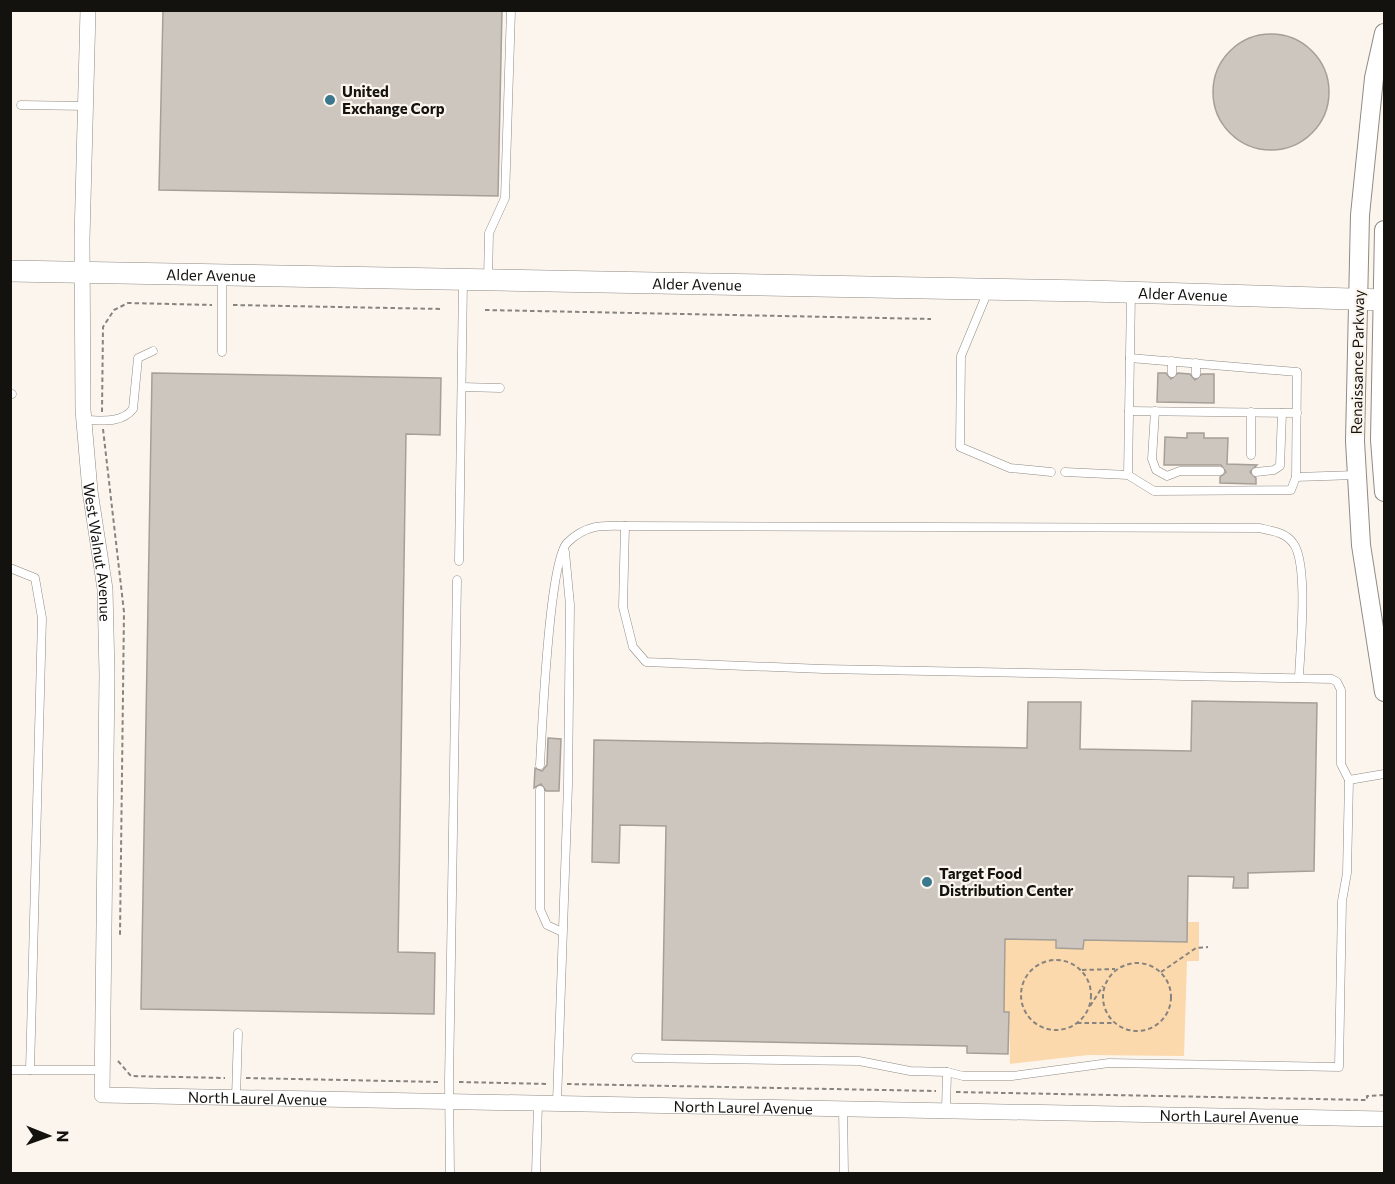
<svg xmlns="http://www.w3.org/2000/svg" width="1395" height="1184" font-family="Commissioner,sans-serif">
  <rect width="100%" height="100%" fill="#fbf5ed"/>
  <path fill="#fbd9ac" d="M1187,922H1199V961H1187L1184,1056L1088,1055L1010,1064L1009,1013L1004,1012L1005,939L1056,940V948L1083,949L1084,940Z"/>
  <g fill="#ccc6bf" stroke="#a59f98" stroke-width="1.5">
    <path d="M163,10H502L498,196L159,190Z"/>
    <circle cx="1271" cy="92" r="58"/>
    <path d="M152,373L441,378L440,435L406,434L398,952L435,953L434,1014L141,1009Z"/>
    <path d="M1158,373H1166L1171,379L1178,373L1190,374L1195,380L1202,374H1214V403L1157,402Z"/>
    <path d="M1187,433H1204V438H1228L1227,464L1257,465L1250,472L1256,478V484L1220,483V477L1226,472L1221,465H1164L1165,437L1187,438Z"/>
    <path d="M1192,701L1317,703L1314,871L1248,873V888H1233L1234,877L1188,876L1187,942L1084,940L1083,949L1056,948V940L1005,939L1004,1012H1009L1008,1054L967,1053V1046L662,1040L666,826L620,825L619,863L592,862L594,740L1027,748L1028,702H1081L1080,749L1191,751Z"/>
    <path d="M548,738L561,739L559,791H546L541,784L534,788L535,768L542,771L547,765Z"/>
  </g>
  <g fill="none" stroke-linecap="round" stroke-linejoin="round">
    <defs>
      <g id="service">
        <path d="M21,105L86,106"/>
        <path d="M488,280L489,233L505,198L511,10"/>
        <path d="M988,291L961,356L960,447L1010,468L1051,472"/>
        <path d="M222,352V277"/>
        <path d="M1130,358L1297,372L1296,477L1356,475"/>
        <path d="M1196,363V374"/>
        <path d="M1172,373V361"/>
        <path d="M462,387L500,388"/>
        <path d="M10,394H12"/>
        <path d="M1129,411L1297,413"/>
        <path d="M1155,411L1152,459L1156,470L1167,476L1180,471H1220"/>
        <path d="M84,420C101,420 121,424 133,409L138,358L153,351"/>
        <path d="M1251,455V412"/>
        <path d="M1065,472L1128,475L1154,491L1291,490L1296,477"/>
        <path d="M1256,472L1274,470L1280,466L1282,413"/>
        <path d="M1128,475L1131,294"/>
        <path d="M625,526L1259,528C1272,531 1285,532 1293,543C1309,563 1300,649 1299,678"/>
        <path d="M459,561L463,281"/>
        <path d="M10,568L35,578L42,618L30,1070"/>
        <path d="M540,765C542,730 549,561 567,543C585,525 601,525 625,526L623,607L633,647L646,662L823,669L1332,679L1337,682L1341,690V764L1349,780"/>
        <path d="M540,790V909L547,925L562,932"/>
        <path d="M636,1058L859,1061L910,1071L947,1072L963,1076H1012L1109,1063L1339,1067L1342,901L1347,873L1349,780L1384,774"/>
        <path d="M10,1070H103"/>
        <path d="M236,1097L238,1033"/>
        <path d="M557,1102L568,785L570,605L565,552"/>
        <path d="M843,1107L844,1174"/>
        <path d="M946,1109L947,1072"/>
        <path d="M450,1174L449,1082L457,580"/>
        <path d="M536,1174L538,1103"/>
      </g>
      <g id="minor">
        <path id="s1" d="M88,10L82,239L83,410L90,491L105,589L107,674L102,1095L1384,1119"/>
      </g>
      <g id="tertiary">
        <path d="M1384,33L1374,78L1360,215L1355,441L1361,545L1384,692"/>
        <path d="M1384,230L1380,440L1384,492"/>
      </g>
      <g id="secondary">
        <path id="s2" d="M10,271L1089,291L1384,300"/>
      </g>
    </defs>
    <use href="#service" stroke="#8f8a83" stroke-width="9"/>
    <use href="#minor" stroke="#8f8a83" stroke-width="16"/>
    <use href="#tertiary" stroke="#8f8a83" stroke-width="20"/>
    <use href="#secondary" stroke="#8f8a83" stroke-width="22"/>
    <g stroke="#87837e" stroke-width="2" stroke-dasharray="4.5 3" stroke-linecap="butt">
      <path d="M233,305L443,309"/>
      <path d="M485,310L931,319"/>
      <path d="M102,412L103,327L114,310L128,303L212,305"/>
      <path d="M103,429L124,612L120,935"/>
      <circle cx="1056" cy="995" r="35"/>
      <circle cx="1137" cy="997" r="34"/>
      <path d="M1082,970L1115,969"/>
      <path d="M1161,972L1196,948L1208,947"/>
      <path d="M1090,1006L1103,986"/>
      <path d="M1077,1023H1113"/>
      <path d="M118,1061L131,1076L225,1078"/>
      <path d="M246,1078L438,1082"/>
      <path d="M459,1082L549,1084"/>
      <path d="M567,1084L936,1091"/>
      <path d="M956,1092L1367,1100V1096L1384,1095"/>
    </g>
    <use href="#service" stroke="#fff" stroke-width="8"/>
    <use href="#minor" stroke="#fff" stroke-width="15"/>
    <use href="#tertiary" stroke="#fff" stroke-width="18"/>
    <use href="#secondary" stroke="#fff" stroke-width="21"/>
  </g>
  <g fill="#3a788e" stroke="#fbf5ed" stroke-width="2">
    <circle cx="330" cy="100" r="6"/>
    <circle cx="927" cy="882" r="6"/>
  </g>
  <g text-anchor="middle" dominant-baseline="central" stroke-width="4.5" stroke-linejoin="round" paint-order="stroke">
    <g font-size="15" font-weight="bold" fill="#14120f" stroke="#fbf5ed" text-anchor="start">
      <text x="342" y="91">United<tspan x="342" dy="17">Exchange Corp</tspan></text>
      <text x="939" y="873">Target Food<tspan x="939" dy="17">Distribution Center</tspan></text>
    </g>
    <g font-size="15" fill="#14120f" stroke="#fbf5ed">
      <text stroke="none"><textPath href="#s2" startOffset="201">Alder Avenue</textPath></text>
      <text stroke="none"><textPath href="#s2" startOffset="687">Alder Avenue</textPath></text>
      <text stroke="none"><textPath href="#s2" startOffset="1173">Alder Avenue</textPath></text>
      <text transform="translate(1357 362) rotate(-89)">Renaissance Parkway</text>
      <text stroke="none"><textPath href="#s1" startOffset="543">West Walnut Avenue</textPath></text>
      <text stroke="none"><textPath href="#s1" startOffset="1242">North Laurel Avenue</textPath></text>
      <text stroke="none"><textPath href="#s1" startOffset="1728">North Laurel Avenue</textPath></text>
      <text stroke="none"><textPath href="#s1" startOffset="2214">North Laurel Avenue</textPath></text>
    </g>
  </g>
  <rect width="1395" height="1184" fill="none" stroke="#14120f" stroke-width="24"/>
  <g transform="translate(48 1136) rotate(91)" stroke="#fbf5ed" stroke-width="4.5" paint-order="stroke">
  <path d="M0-4.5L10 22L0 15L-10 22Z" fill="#14120f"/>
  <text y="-9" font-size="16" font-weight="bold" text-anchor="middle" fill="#14120f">N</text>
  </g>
</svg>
